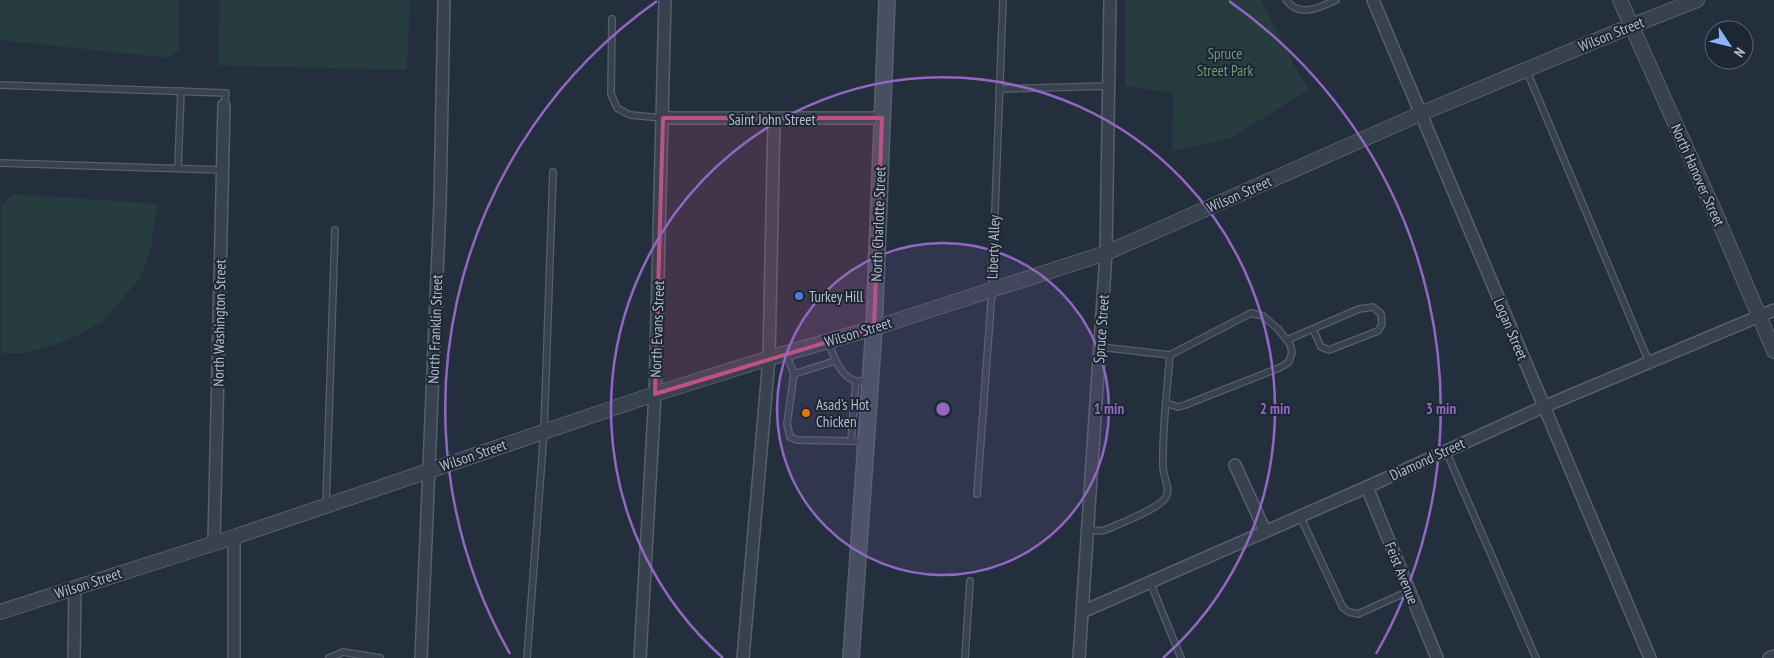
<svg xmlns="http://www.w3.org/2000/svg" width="1774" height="658" font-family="'PT Sans Narrow',sans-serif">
  <rect width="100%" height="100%" fill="#242f3e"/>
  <g fill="#263c3f">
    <path d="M0,0H178L179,49L169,58L0,40Z"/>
    <path d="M220,0H410L407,70L218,65Z"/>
    <path d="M1126,0H1261L1295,67L1309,89L1232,138L1172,151L1173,93L1125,86Z"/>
    <path d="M13,194L159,204L155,217L151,248L140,278L103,321L78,335L53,345L26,353H1V206Z"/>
  </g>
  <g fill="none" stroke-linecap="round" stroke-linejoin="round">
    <defs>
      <g id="service">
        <path d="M1286,0C1299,18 1319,8 1336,0"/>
        <path d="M612,19L611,94L617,108L630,115L663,118"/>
        <path d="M1526,69L1649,362"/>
        <path d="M0,85L226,93L224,105"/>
        <path d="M999,89L1109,86"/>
        <path d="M0,163L223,170"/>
        <path d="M178,168L181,91"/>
        <path d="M1287,340L1359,309L1373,307L1381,314L1382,324L1378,331L1329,350L1321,347L1313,329"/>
        <path d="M828,341C833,355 840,377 856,381C859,382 865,380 869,380"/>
        <path d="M786,353L794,374"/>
        <path d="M835,361L794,374L787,424L790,437L797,440L851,441"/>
        <path d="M856,381L851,441L864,442"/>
        <path d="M1166,403L1178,407L1185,405L1279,368L1289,362L1292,352L1290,344L1278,329L1263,316L1251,313L1170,355"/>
        <path d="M1446,451L1536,658"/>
        <path d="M977,494L992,290L1003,0"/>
        <path d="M326,505L335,230"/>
        <path d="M1300,516L1343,608L1349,612L1358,614L1409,591"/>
        <path d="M1088,529L1099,531L1105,530C1119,524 1159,509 1166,497C1171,489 1163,476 1163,467C1162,430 1167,392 1170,355L1100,347"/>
        <path d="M1150,582L1181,658"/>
        <path d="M329,658L343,652L380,658"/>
        <path d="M527,658L544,431L553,172"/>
        <path d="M965,658L970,581"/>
      </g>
      <g id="minor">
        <path d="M1373,0L1650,658"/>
        <path d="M663,118H882"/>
        <path d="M1235,465L1265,531"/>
        <path d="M1367,487L1437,658"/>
        <path d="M234,537V658"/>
        <path d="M214,542L224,105"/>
        <path d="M1082,612L1367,487L1543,407L1774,310"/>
        <path d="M74,658L75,587"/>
        <path d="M421,658L440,204L444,0"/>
        <path d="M640,658L655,394L665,0"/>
        <path d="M743,658L769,358L774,119"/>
        <path d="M1079,658L1106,253L1110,0"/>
        <path d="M1769,658L1774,656"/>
      </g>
      <g id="tertiary">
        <path d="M1620,0L1717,217L1774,351"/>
        <path d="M0,612L234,537L655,394L769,358L874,328L1106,253L1420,114L1631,26L1697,0"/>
      </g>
      <path id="secondary" d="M851,658L874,328L887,0"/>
    </defs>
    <use href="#service" stroke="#565f6c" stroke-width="8"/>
    <use href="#minor" stroke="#565f6c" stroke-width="14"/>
    <use href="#tertiary" stroke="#565f6c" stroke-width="16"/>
    <use href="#secondary" stroke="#565f6c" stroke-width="18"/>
    <use href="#service" stroke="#38414e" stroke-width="5.5"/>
    <use href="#minor" stroke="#38414e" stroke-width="11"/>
    <use href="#tertiary" stroke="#38414e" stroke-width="14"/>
    <use href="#secondary" stroke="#465061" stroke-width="15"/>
  </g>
  <path fill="#bd5182" fill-opacity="0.2" stroke="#bd5182" stroke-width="4" stroke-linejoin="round" d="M663,118H882L874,328L655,394Z"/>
  <circle cx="943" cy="409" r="166" fill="#9266c3" fill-opacity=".12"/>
  <g fill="none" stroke="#9266c3" stroke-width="2.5">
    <circle cx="943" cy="409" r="166"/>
    <path d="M723 658A332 332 0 1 1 1163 658"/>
    <path d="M510 654A498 498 0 0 1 657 1M1229 1A498 498 0 0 1 1376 654"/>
  </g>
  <circle fill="#3f7fe0" stroke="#1d2633" stroke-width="2" cx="799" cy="296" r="5"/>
  <circle fill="#e8710a" stroke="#1d2633" stroke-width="2" cx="806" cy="413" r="5"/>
  <g text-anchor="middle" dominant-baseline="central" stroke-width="4" stroke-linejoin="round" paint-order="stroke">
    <g font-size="15" fill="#b4bcc9" stroke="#1d2633">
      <text transform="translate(1611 34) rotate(-22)">Wilson Street</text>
      <text x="772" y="119">Saint John Street</text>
      <text transform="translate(1698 175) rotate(66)">North Hanover Street</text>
      <text transform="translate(1239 194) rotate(-24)">Wilson Street</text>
      <text transform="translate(878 224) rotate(-88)">North Charlotte Street</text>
      <text transform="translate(993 247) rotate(-88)">Liberty Alley</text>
      <text transform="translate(219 323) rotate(-89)">North Washington Street</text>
      <text transform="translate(435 329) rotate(-88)">North Franklin Street</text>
      <text transform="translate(657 329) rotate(-88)">North Evans Street</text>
      <text transform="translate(1101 329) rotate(-86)">Spruce Street</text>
      <text transform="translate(1511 329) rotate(67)">Logan Street</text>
      <text transform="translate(858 332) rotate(-17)">Wilson Street</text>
      <text transform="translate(473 455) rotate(-19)">Wilson Street</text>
      <text transform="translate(1427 459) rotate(-25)">Diamond Street</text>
      <text transform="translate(1402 573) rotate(68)">Feist Avenue</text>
      <text transform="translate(88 583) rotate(-18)">Wilson Street</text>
    </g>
    <g font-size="15" fill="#6b9a76" stroke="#1d2633">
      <text x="1225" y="53">Spruce<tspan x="1225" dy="17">Street Park</tspan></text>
    </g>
    <g font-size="15" fill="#b4bcc9" stroke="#1d2633" text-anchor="start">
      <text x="809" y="296">Turkey Hill</text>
      <text x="816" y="404">Asad's Hot<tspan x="816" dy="17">Chicken</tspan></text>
    </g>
  </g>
  <circle cx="943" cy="409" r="8" fill="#9266c3" stroke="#1d2633" stroke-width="2.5"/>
  <g font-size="15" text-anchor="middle" font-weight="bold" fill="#9266c3" stroke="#1d2633" stroke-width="4" stroke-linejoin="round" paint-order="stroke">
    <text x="1109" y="414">1 min</text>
    <text x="1275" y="414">2 min</text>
    <text x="1441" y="414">3 min</text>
  </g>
  <g transform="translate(1729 45) rotate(125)"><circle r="24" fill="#1d2633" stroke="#59626f"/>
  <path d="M0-4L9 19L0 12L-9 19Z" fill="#8ab4f8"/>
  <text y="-8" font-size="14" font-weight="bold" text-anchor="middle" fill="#b4bcc9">N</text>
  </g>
</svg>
